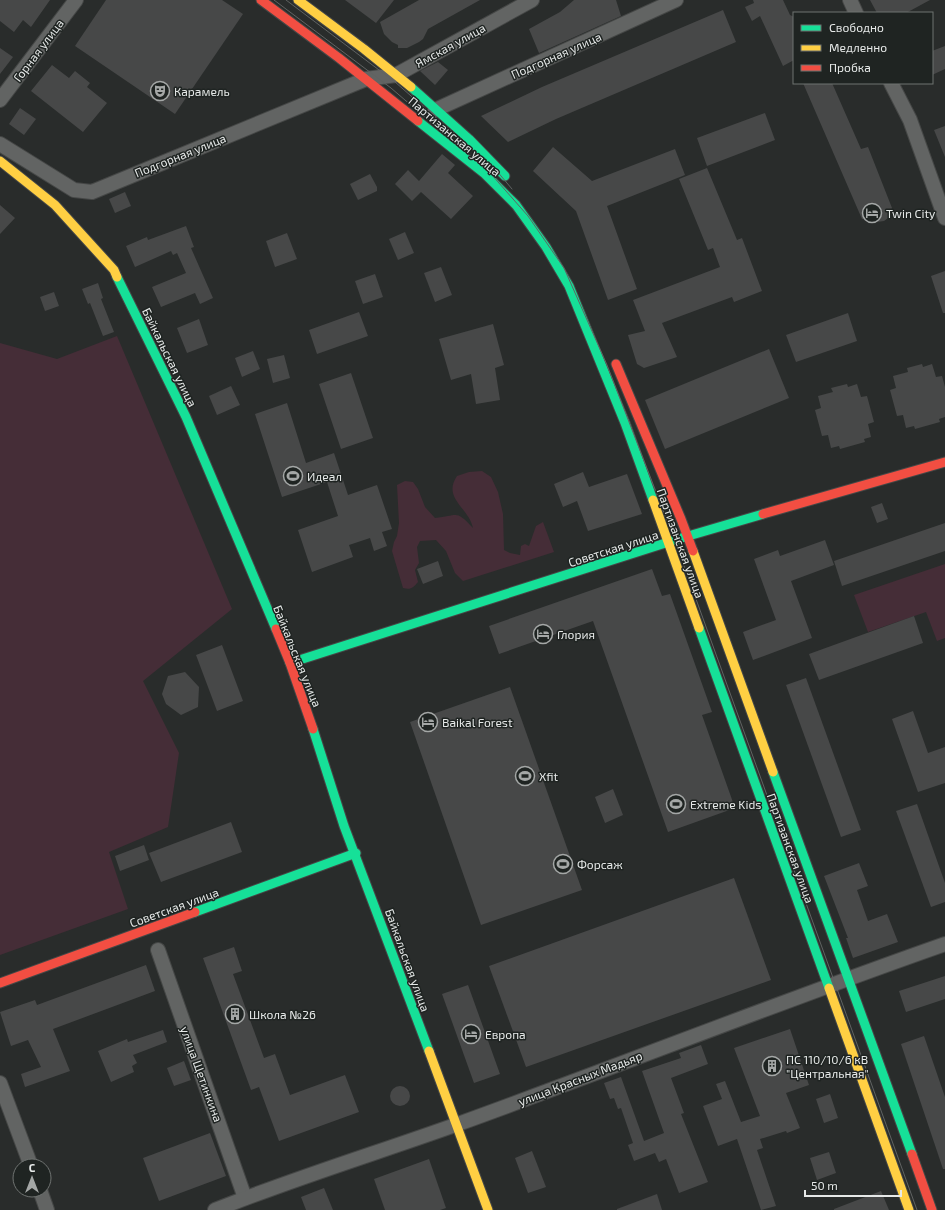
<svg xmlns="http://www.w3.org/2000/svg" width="945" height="1210" font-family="'Exo 2',sans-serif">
  <rect width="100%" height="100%" fill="#292c2b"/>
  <g fill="#452d37">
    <path d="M117,336L232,609L143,681L179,753L168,827L109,852L128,909L0,955V343L57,359Z"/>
    <path d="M482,471L491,477L498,492L503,514L504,550L510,553L520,555L521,546L525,544L529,546L536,526L543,522L554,552L463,581L455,573L446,551L436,540L420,541L417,547L419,563L415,570L418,582C413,588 411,590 403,588L392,551L394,542L397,536L399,523L397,485L405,481L413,482L418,489L425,507L435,518C459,516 455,509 473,528C469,508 442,498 457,476L469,472Z"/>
    <path d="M945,564V638L937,641L926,612L868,632L854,595Z"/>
  </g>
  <g fill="#474848">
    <path d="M0,0H50L31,27L23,20L14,32L0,21Z"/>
    <path d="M106,0H222L243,14L175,114L75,46Z"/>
    <path d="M345,0H394L376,23Z"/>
    <path d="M419,0H480L428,29L423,39L419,42L407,48H398V45L392,42L384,34L380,22Z"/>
    <path d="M574,0H616L621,16L539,53L529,29L560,12Z"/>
    <path d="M753,0H783L790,15L794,17V60L783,66L760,16L752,21L745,7L754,3Z"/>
    <path d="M870,0H930L906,13H877Z"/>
    <path d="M723,10L736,42L556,119L508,142L481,116L542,87Z"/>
    <path d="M945,46V69L932,75V51Z"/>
    <path d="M0,48L13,57L0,74Z"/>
    <path d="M438,62L448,70L435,85L420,71Z"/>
    <path d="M52,65L69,78L75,71L90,83L87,87L107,103L83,132L31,91Z"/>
    <path d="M803,83H832L861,149L868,147L892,208L888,218L884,221L877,222L862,219Z"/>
    <path d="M20,108L36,119L24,135L9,124Z"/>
    <path d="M765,113L775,140L707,166L697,138Z"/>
    <path d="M945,126V157L934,130Z"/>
    <path d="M553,147L592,181L675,149L685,175L607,206L637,289L608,300L576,211L533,171Z"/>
    <path d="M442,154L455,165L448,173L473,196L451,219L421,192L412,201L395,184L408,170L419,181Z"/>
    <path d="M707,168L737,240L742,238L762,291L734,302L732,297L662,323L677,357L644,368L637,364L628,335L645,331L633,300L720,267L713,248L708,250L679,179Z"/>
    <path d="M370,174L377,187V191L358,200L350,184Z"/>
    <path d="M125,192L131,206L115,213L109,199Z"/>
    <path d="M0,205L15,218L0,234Z"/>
    <path d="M186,226L194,247L191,248L213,298L200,304L195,293L161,307L152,287L186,273L177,253L173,255L171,251L135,267L126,246L147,237L148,240Z"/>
    <path d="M405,232L414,253L398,260L389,239Z"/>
    <path d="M287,233L297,259L275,267L266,241Z"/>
    <path d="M441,267L452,295L435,302L424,273Z"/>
    <path d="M945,271V313H943L931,276Z"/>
    <path d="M375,274L383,297L363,304L355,281Z"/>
    <path d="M98,283L103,298L101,299L114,332L103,336L90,303L88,304L82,289Z"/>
    <path d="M54,292L59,306L45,311L40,297Z"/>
    <path d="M359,312L368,336L317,354L309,330Z"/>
    <path d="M848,313L857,341L796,362L786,335Z"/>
    <path d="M199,319L208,345L187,353L177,328Z"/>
    <path d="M493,324L504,365L495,368L500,400L476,404L471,374L451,380L439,339Z"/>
    <path d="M769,349L789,398L665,449L645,400Z"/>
    <path d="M253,351L260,369L242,377L235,358Z"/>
    <path d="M284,355L290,378L273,383L267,359Z"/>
    <path d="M922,364L923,367L932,364L936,377L942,376L945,387V417L939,419L940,422L915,429L914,426L906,428L903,415L897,416L890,390L896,388L893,376L908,372L907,368Z"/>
    <path d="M351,373L373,438L341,449L319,384Z"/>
    <path d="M847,384L848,387L857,384L861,397L867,396L874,422L868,424L871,437L864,439L865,442L840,449L839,446L831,448L828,435L822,436L815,410L821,408L818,396L833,392L831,388Z"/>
    <path d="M231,386L240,405L217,415L209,396Z"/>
    <path d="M287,403L306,463L334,453L348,495L377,485L392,529L382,532L387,546L374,551L370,538L349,545L353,557L312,572L298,530L338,516L327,482L282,497L255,414Z"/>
    <path d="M583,472L589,487L627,474L642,514L588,531L577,501L563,507L554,484Z"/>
    <path d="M882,503L888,519L877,523L871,507Z"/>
    <path d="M945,523V551L842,586L834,561Z"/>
    <path d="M825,540L834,565L791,581L812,638L753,660L743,632L776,620L754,559L778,550L780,556Z"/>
    <path d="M438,561L443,576L423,584L417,569Z"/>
    <path d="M652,569L662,596L670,594L712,712L702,715L735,808L668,832L593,621L499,654L489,626Z"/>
    <path d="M914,616L923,643L819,680L809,654Z"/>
    <path d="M222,645L243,701L217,711L196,655Z"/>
    <path d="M185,672L199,687L198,707L181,715L166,704L162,694L168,676Z"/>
    <path d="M806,678L861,830L841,837L786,685Z"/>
    <path d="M510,687L582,890L481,925L410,722Z"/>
    <path d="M913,711L928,753L945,747V783L918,792L892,719Z"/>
    <path d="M613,789L623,815L605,823L595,797Z"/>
    <path d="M917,804L945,883V902L931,907L896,811Z"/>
    <path d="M231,822L242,852L161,882L149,853Z"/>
    <path d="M144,845L149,860L120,871L115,856Z"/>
    <path d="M859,863L868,886L857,890L868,921L887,914L898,942L853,958L846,938H848L824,876Z"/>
    <path d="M734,878L771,980L526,1067L489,966Z"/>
    <path d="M234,947L242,971L233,974L264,1058L275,1054L290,1095L345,1075L359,1112L279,1141L259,1087L251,1090L203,958Z"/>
    <path d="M146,965L155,991L53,1029L70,1071L25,1087L21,1074L41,1067L28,1040L11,1046L0,1012L35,1000L37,1005Z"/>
    <path d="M945,976V999L906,1012L899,991Z"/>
    <path d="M468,985L500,1074L474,1083L442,994Z"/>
    <path d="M790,1029L809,1085L786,1093L800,1128L787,1133L786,1131L760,1139L763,1148L757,1150L776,1206L761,1210L737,1139L718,1146L703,1106L722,1099L716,1084L725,1081L741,1122L760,1116L734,1048Z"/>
    <path d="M163,1030L167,1042L133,1055L137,1063L132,1066L134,1072L111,1082L98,1051L127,1039L128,1042Z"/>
    <path d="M924,1036L945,1097V1169H943L901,1044Z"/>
    <path d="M701,1045L708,1064L671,1078L684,1113L681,1114L708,1182L679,1193L666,1159L659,1162L655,1153L634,1161L628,1145L633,1143L621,1108L618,1109L614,1098L610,1099L604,1083L621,1077L644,1141L664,1133L642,1071L681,1058L679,1053Z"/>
    <path d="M184,1061L191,1080L174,1086L167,1068Z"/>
    <circle cx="400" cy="1096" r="10"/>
    <path d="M830,1094L838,1118L824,1123L816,1099Z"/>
    <path d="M210,1133L226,1176L159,1201L143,1158Z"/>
    <path d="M532,1151L546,1187L528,1193L515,1158Z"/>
    <path d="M829,1152L836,1173L817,1180L810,1158Z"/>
    <path d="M429,1159L446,1208L440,1210H385L374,1179Z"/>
    <path d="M324,1188L333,1210H306L301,1197Z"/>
    <path d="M881,1191L889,1210H834V1209Z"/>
    <path d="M657,1194L662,1210H617V1209Z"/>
  </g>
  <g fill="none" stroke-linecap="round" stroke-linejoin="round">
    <defs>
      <g id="street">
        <path d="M850,0L856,13"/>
        <path d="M891,83L910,120L945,218"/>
        <path d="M0,100L76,0"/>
        <path d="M435,110L676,0"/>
        <path d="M0,144L74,190L92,192L366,79L396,75L532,0"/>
        <path d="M158,950L245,1198"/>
        <path d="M0,1083L31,1166"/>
        <path d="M40,1190L47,1210"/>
        <path d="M215,1210C295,1178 377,1153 458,1124C621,1065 782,1001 945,944"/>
      </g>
      <g id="fast">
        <path d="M411,87L469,139L505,176"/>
        <path d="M418,121L485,174L516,205L546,247L569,286L625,423L653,500"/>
        <path d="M117,277L186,417L276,629"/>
        <path d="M699,628L829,988"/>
        <path d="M290,663L678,539L763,514"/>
        <path d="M313,729L344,826L429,1051"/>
        <path d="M773,772L912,1154"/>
        <path d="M195,912L356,853"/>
      </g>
      <g id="slow">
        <path d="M298,0L364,49L411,87"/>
        <path d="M0,161L55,205L114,270L117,277"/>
        <path d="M653,500L699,628"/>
        <path d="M693,551L773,772"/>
        <path d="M829,988L909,1210"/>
        <path d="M429,1051L488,1210"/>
      </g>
      <g id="jam">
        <path d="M261,0L339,58L418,121"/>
        <path d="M616,364L681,519L693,551"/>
        <path d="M763,514L945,462"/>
        <path d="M276,629L290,663L313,729"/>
        <path d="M0,983L195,912"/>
        <path d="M912,1154L932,1210"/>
      </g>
    </defs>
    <use href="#street" stroke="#454746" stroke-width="16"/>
    <use href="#fast" stroke="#454746" stroke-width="11"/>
    <use href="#slow" stroke="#454746" stroke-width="11"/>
    <use href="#jam" stroke="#454746" stroke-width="11"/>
    <use href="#street" stroke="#626463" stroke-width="14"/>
    <use href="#fast" stroke="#16e098" stroke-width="9"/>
    <use href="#slow" stroke="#ffcf43" stroke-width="9"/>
    <use href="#jam" stroke="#f24e42" stroke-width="9"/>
    <g stroke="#606362" stroke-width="1">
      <path d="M274,0L391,88L491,174L528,216L564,268L607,365L675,541L917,1210"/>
      <path d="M286,0L395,82L496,170L512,189"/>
    </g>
  </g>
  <defs>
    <symbol id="theatre-ring" viewBox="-11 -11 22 22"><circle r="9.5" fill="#1f2422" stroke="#a4a7a6" stroke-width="1.5"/><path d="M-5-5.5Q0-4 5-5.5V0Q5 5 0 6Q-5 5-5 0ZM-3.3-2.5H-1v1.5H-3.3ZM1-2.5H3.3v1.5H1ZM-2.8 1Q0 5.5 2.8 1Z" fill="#a4a7a6"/></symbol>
    <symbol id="hotel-ring" viewBox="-11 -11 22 22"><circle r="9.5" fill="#1f2422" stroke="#a4a7a6" stroke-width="1.5"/><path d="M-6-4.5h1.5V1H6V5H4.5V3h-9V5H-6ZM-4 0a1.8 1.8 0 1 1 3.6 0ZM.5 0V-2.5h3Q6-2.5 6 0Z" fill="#a4a7a6"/></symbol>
    <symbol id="stadium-ring" viewBox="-11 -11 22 22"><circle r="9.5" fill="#1f2422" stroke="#a4a7a6" stroke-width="1.5"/><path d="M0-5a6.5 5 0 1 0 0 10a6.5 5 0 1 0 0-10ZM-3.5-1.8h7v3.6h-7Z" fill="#a4a7a6"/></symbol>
    <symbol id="building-ring" viewBox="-11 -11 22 22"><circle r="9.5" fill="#1f2422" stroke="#a4a7a6" stroke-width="1.5"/><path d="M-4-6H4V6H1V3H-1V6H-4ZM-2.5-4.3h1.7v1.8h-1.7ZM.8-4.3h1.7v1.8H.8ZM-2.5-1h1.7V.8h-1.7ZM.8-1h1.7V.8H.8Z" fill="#a4a7a6"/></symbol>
  </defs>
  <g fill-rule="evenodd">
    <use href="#theatre-ring" x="149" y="80" width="22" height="22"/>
    <use href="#hotel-ring" x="861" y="202" width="22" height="22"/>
    <use href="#stadium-ring" x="282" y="465" width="22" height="22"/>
    <use href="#hotel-ring" x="532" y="623" width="22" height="22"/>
    <use href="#hotel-ring" x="417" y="711" width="22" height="22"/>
    <use href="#stadium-ring" x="514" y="765" width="22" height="22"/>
    <use href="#stadium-ring" x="665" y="793" width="22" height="22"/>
    <use href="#stadium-ring" x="552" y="853" width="22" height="22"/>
    <use href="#building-ring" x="224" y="1003" width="22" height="22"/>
    <use href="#hotel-ring" x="460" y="1023" width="22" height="22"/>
    <use href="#building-ring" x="761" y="1055" width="22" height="22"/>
  </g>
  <g text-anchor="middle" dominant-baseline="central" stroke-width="3" stroke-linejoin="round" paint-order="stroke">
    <g font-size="12" fill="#e6e9e8" stroke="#1f2422">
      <text transform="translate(450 45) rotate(-29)">Ямская улица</text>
      <text transform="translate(38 50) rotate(-53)">Горная улица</text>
      <text transform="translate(556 55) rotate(-24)">Подгорная улица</text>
      <text transform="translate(455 136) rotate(40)">Партизанская улица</text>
      <text transform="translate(180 155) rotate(-22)">Подгорная улица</text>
      <text transform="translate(170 357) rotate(64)">Байкальская улица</text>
      <text transform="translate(681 543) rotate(70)">Партизанская улица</text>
      <text transform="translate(613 548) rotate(-18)">Советская улица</text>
      <text transform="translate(298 656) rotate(68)">Байкальская улица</text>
      <text transform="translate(791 848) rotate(70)">Партизанская улица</text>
      <text transform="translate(174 907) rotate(-20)">Советская улица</text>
      <text transform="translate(408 960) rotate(70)">Байкальская улица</text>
      <text transform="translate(202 1074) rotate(70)">улица Щетинкина</text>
      <text transform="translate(580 1078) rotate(-21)">улица Красных Мадьяр</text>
    </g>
    <g font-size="12" fill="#e6e9e8" stroke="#1f2422" text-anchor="start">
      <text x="174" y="91">Карамель</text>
      <text x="886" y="213">Twin Сity</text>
      <text x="307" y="476">Идеал</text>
      <text x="557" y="634">Глория</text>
      <text x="442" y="722">Baikal Forest</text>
      <text x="539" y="776">Xfit</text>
      <text x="690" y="804">Extreme Kids</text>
      <text x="577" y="864">Форсаж</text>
      <text x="249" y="1014">Школа №26</text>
      <text x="485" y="1034">Европа</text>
      <text x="786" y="1059">ПС 110/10/6 кВ<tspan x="786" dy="14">"Центральная"</tspan></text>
    </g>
  </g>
  <rect x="793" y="12" width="140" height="72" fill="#1f2422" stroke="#6f7371"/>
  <rect x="801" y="25" width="20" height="6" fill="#16e098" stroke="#6f7371"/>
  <text x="829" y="32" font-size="12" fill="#e6e9e8">Свободно</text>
  <rect x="801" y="45" width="20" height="6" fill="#ffcf43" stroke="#6f7371"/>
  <text x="829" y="52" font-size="12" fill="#e6e9e8">Медленно</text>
  <rect x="801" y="65" width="20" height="6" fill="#f24e42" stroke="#6f7371"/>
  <text x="829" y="72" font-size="12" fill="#e6e9e8">Пробка</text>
  <g transform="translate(32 1178)"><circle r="19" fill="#1f2422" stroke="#6f7371"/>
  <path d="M0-3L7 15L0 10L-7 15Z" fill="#a4a7a6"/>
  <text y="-6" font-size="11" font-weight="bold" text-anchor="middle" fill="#e6e9e8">С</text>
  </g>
  <path d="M805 1190v6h96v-6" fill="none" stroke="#e6e9e8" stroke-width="2"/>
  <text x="811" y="1190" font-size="12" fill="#e6e9e8" stroke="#1f2422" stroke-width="3" paint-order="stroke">50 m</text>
</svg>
